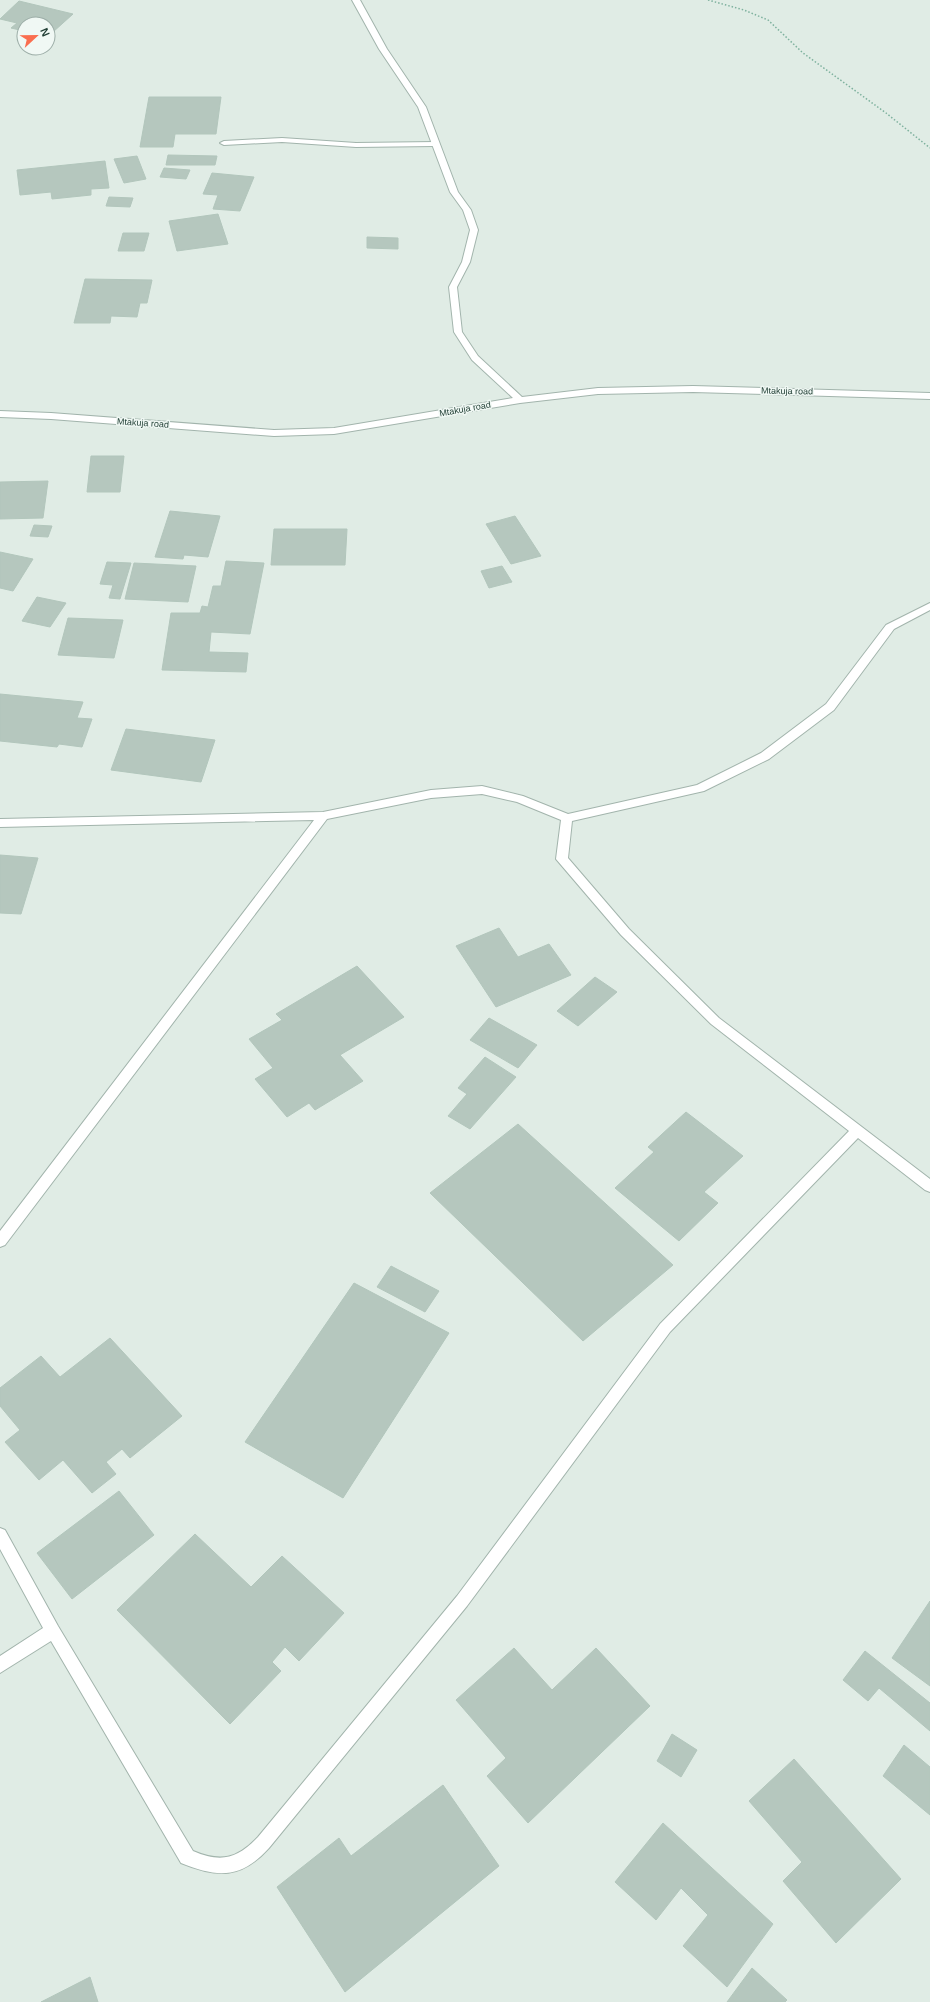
<svg xmlns="http://www.w3.org/2000/svg" width="930" height="2002" font-family="Arial,sans-serif">
  <rect width="100%" height="100%" fill="#e0ece5"/>
  <g fill="#b5c7be" stroke="#b2c6bc">
    <path d="M19,1L73,14L53,32L48,31V24H24V31L11,28L17,23L0,19Z"/>
    <path d="M149,97H221L216,134H175L173,147H140Z"/>
    <path d="M168,155L217,156L215,165H166Z"/>
    <path d="M137,156L146,179L124,183L114,159Z"/>
    <path d="M105,161L109,188L91,189V195L52,199L51,192L20,195L17,170Z"/>
    <path d="M164,168L190,170L186,179L160,177Z"/>
    <path d="M212,173L254,177L240,211L213,209L218,195L203,194Z"/>
    <path d="M109,197L133,198L130,207L106,206Z"/>
    <path d="M218,214L228,244L177,251L169,221Z"/>
    <path d="M123,233H149L144,251H118Z"/>
    <path d="M367,237L398,238V249L367,248Z"/>
    <path d="M85,279L152,280L147,303H140L137,317L111,316L110,323H74Z"/>
    <path d="M91,456H124L120,492H87Z"/>
    <path d="M48,481L43,518L0,519V482Z"/>
    <path d="M170,511L220,516L208,557L184,555L183,559L155,557Z"/>
    <path d="M515,516L541,556L511,564L486,524Z"/>
    <path d="M34,525L52,526L48,537L30,536Z"/>
    <path d="M274,529H347L345,565H271Z"/>
    <path d="M0,552L33,559L13,591L0,588Z"/>
    <path d="M226,561L264,563L250,634L211,632L209,652L248,653L246,672L162,670L171,613H200L202,606L208,607L213,586H221Z"/>
    <path d="M107,562L131,563L120,599L109,598L113,585L100,584Z"/>
    <path d="M134,563L196,566L188,602L125,599Z"/>
    <path d="M502,566L512,582L489,588L481,571Z"/>
    <path d="M37,597L66,603L50,627L22,621Z"/>
    <path d="M68,618L123,620L114,658L58,655Z"/>
    <path d="M0,694L83,702L77,718L92,719L82,747L59,744L57,747L0,741Z"/>
    <path d="M126,729L215,740L201,782L111,770Z"/>
    <path d="M0,855L38,858L21,914L0,913Z"/>
    <path d="M499,928L518,957L549,944L571,975L496,1007L456,946Z"/>
    <path d="M357,966L404,1017L340,1055L363,1081L315,1110L309,1103L287,1117L255,1079L273,1068L249,1039L282,1020L276,1014Z"/>
    <path d="M595,977L617,992L578,1026L557,1011Z"/>
    <path d="M489,1018L537,1045L518,1068L470,1040Z"/>
    <path d="M485,1057L516,1077L470,1129L448,1116L467,1094L458,1088Z"/>
    <path d="M686,1112L743,1156L704,1192L718,1203L679,1241L615,1188L654,1152L648,1147Z"/>
    <path d="M518,1124L673,1265L583,1341L430,1193Z"/>
    <path d="M391,1266L439,1291L425,1312L377,1287Z"/>
    <path d="M354,1283L449,1333L343,1498L245,1442Z"/>
    <path d="M110,1338L182,1416L130,1458L122,1449L106,1462L116,1474L92,1493L63,1460L39,1480L5,1442L20,1430L0,1406V1388L41,1356L60,1377Z"/>
    <path d="M119,1491L154,1535L72,1599L37,1553Z"/>
    <path d="M195,1534L251,1587L282,1556L344,1613L299,1661L285,1647L272,1662L281,1671L230,1724L117,1610Z"/>
    <path d="M930,1601V1686L892,1658Z"/>
    <path d="M514,1648L552,1690L596,1648L650,1706L528,1823L487,1776L506,1758L456,1700Z"/>
    <path d="M865,1651L930,1703V1731L879,1688L868,1701L843,1680Z"/>
    <path d="M672,1734L697,1750L681,1777L657,1761Z"/>
    <path d="M904,1745L930,1767V1815L883,1776Z"/>
    <path d="M794,1759L901,1879L836,1943L783,1881L802,1862L749,1801Z"/>
    <path d="M443,1785L499,1866L345,1992L277,1887L339,1838L351,1856Z"/>
    <path d="M663,1823L773,1924L727,1987L683,1946L708,1915L681,1888L656,1920L615,1882Z"/>
    <path d="M752,1968L787,2000L785,2002H727Z"/>
    <path d="M90,1977L98,2002H41Z"/>
  </g>
  <g fill="none" stroke-linecap="round" stroke-linejoin="round">
    <defs>
      <path id="lane" d="M282,138L356,143L435,142L439,144L435,146L356,147L282,142L224,145L220,143L224,141Z"/>
      <g id="street">
        <path d="M352,0H360L387,49L426,107L458,192L471,210L478,230L470,262L457,287L462,332L478,356L522,397L598,388L693,386L930,393V399L693,392L598,394L520,403L334,434L274,436L51,419L0,417V411L51,413L274,430L334,428L513,398L472,360L454,332L449,287L462,262L470,230L463,210L450,192L418,107L379,49Z"/>
        <path d="M930,603V610L894,629L834,710L769,759L704,791L572,821L568,858L629,929L719,1018L930,1179V1192L925,1190L858,1138L670,1332L467,1606L269,1848C241,1879 218,1878 181,1863L51,1641L0,1673V1656L43,1628L0,1549V1528L5,1530L58,1626L193,1851C221,1863 237,1859 258,1837L457,1596L660,1324L849,1131L711,1024L621,935L556,859L561,820L517,802L482,794L431,798L327,819L5,1245L0,1247V1231L314,820L0,827V819L323,812L431,790L482,786L523,796L568,814L697,785L761,753L826,704L886,625Z"/>
      </g>
    </defs>
    <use href="#lane" stroke="#a2b4ac" stroke-width="2"/>
    <use href="#street" stroke="#a2b4ac" stroke-width="2"/>
    <path stroke="#7eb19e" stroke-width="1.5" stroke-dasharray="1.5 2" stroke-linecap="butt" d="M708,0L744,10L768,20L803,53L886,113L930,148"/>
    <use href="#lane" fill="#fff" fill-rule="evenodd"/>
    <use href="#street" fill="#fff" fill-rule="evenodd"/>
  </g>
  <g text-anchor="middle" dominant-baseline="central" stroke-width="3" stroke-linejoin="round" paint-order="stroke">
    <g font-size="9" fill="#1f3d33" stroke="#f0f8f4">
      <text transform="translate(787 391) rotate(1)">Mtakuja road</text>
      <text transform="translate(465 409) rotate(-10)">Mtakuja road</text>
      <text transform="translate(143 423) rotate(4)">Mtakuja road</text>
    </g>
  </g>
  <g transform="translate(36 36) rotate(68)"><circle r="19" fill="#f0f8f4" stroke="#9cada7"/>
  <path d="M0-3L7 15L0 10L-7 15Z" fill="#fa6e4f"/>
  <text y="-6" font-size="11" font-weight="bold" text-anchor="middle" fill="#1f3d33">N</text>
  </g>
</svg>
